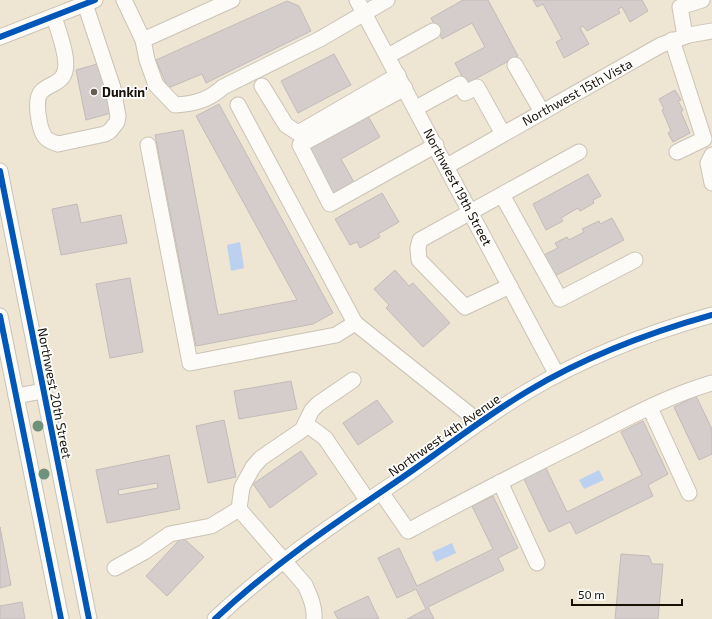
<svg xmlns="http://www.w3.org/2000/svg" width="712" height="619" font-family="'Exo 2',sans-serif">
  <rect width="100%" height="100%" fill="#eee5d3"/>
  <g fill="#bcd1f0">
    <path d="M240,242L244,268L231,271L227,245Z"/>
    <path d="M599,470L604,480L584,489L579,480Z"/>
    <path d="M452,543L456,553L436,562L432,552Z"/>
  </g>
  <g fill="#d5cdcb" stroke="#c3bbb9" fill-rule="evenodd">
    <path d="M463,0H488L518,56L466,84L455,63L485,47L472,23L442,39L431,18Z"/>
    <path d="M533,0H642L648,11L630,22L622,7L618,9L620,13L587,31L583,26L580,28L589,44L564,58L556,42L562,39L543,4L537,7Z"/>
    <path d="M287,1L299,6L311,31L206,83L202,74L168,88L156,60Z"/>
    <path d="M334,54L351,85L298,113L281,81Z"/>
    <path d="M101,63L111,113L86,120L76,70Z"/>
    <path d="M675,90L681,100L678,101L683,110L681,112L690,133L673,142L668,133L671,131L662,110L664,109L659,99Z"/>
    <path d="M219,104L333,313L313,324L196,346L155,135L183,130L218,315L297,300L196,116Z"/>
    <path d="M365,111L380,137L341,159L355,184L331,197L303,146Z"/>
    <path d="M588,174L601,196L593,200L594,203L580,211L578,208L561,218L563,221L546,230L533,204Z"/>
    <path d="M382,193L399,222L378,234L380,237L360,248L357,242L350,245L335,219Z"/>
    <path d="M77,204L81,223L121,215L127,243L61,255L52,209Z"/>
    <path d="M612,218L624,240L553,277L542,256L558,248L555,243L567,237L569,240L584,232L582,229L599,221L600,224Z"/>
    <path d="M395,270L409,286L413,283L450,323L423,347L386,308L389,305L374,289Z"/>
    <path d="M130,278L143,352L110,358L96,284Z"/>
    <path d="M291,381L297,409L239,419L234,391Z"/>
    <path d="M696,396L712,429V454L699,460L674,407Z"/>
    <path d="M377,400L393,422L358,445L343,423Z"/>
    <path d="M224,420L236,477L208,483L196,426Z"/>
    <path d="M643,421L668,474L648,485L653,496L576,534L570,522L549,532L524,479L546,468L567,512L642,475L621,432Z"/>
    <path d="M301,451L317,474L270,508L253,484Z"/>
    <path d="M169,455L180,509L107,523L96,470ZM157,483L158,488L119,495L118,490Z"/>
    <path d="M493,496L518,548L498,558L504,570L428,607L434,619H407L426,609L416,589L397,598L378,558L399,548L417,586L493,549L472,506Z"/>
    <path d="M0,527L11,585L0,588Z"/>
    <path d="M182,537L204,557L167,596L146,576Z"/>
    <path d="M621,554L649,556L652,564H663L658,619H615Z"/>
    <path d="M368,596L379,619H338L334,612Z"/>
    <path d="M22,602L25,619H0V606Z"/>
  </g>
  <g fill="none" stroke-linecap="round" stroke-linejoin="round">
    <defs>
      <g id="minor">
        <path d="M124,0L143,40L232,0"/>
        <path d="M357,0L557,375"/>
        <path d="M54,17C58,30 69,58 65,71C62,84 48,84 41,92C34,100 39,129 45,137C48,141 53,142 58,144L105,134L110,131L117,122L118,116L113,88L85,4"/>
        <path d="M685,36L680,7L702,0"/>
        <path d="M0,37L95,0"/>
        <path d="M143,40L147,60L156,85L175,105C194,104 209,100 223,87L320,39L387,0"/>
        <path d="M672,40L704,139L677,152"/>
        <path d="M388,56L433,31"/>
        <path d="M515,65L542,112"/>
        <path d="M262,86L286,125L298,133L398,75"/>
        <path d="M405,88L300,145L330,204L436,145"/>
        <path d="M238,105L355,323"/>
        <path d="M416,108L460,84L465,93L477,87L503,134"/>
        <path d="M148,145L190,363L336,335L355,323L469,414L476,424"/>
        <path d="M712,155L708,163L712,183"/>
        <path d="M447,166L661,45L689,35L712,31"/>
        <path d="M0,171L89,619"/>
        <path d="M502,195L560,299L635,260"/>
        <path d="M510,286L465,307L419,260L418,248L420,240L579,152"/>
        <path d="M0,316L61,619"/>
        <path d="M16,396L43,391"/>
        <path d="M650,408L689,493"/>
        <path d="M306,424L325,438L368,501"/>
        <path d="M500,482L537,563"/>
        <path d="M381,492L408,531C463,501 520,472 576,444C620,422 664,397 712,383"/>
        <path d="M239,509L242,487L253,467L261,458L302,430L312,410L318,404L353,380"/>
        <path d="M115,568L144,552L170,534L211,526L239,509L305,585C310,596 315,607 314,619"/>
        <path d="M215,619C273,564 338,521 403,477C445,448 484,417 528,391C585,357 648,333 712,315"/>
      </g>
    </defs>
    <use href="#minor" stroke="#cbc3b5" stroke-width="17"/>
    <use href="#minor" stroke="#fcfbf8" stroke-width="15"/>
    <defs>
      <g id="cycleway">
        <path d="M0,37L95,0"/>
        <path d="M0,171L89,619"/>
        <path d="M0,316L61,619"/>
        <path d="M215,619C273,564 338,521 403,477C445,448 484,417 528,391C585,357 648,333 712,315"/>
      </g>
    </defs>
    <use href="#cycleway" stroke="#fff" stroke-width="8"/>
    <use href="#cycleway" stroke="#0057b8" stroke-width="6"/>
  </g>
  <g fill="#6f927c">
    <circle cx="38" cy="426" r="5.5"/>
    <circle cx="44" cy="474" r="5.5"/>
  </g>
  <circle fill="#625b4e" stroke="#fff" stroke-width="1.5" cx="94" cy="92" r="4"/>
  <g text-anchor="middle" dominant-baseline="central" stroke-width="3.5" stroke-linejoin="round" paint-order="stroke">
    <g font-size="13" font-weight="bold" fill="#171106" stroke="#fff" text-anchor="start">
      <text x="102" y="92">Dunkin'</text>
    </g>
    <g font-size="13" fill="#171106" stroke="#fff">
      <text transform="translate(577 92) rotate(-29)">Northwest 15th Vista</text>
      <text transform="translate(458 187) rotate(62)">Northwest 19th Street</text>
      <text transform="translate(55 393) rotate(79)">Northwest 20th Street</text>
      <text transform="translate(444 435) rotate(-35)">Northwest 4th Avenue</text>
    </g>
  </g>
  <path d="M572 599v6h110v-6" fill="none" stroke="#171106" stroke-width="2"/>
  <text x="578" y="599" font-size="12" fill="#171106" stroke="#ffffff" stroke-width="3" paint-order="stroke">50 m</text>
</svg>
